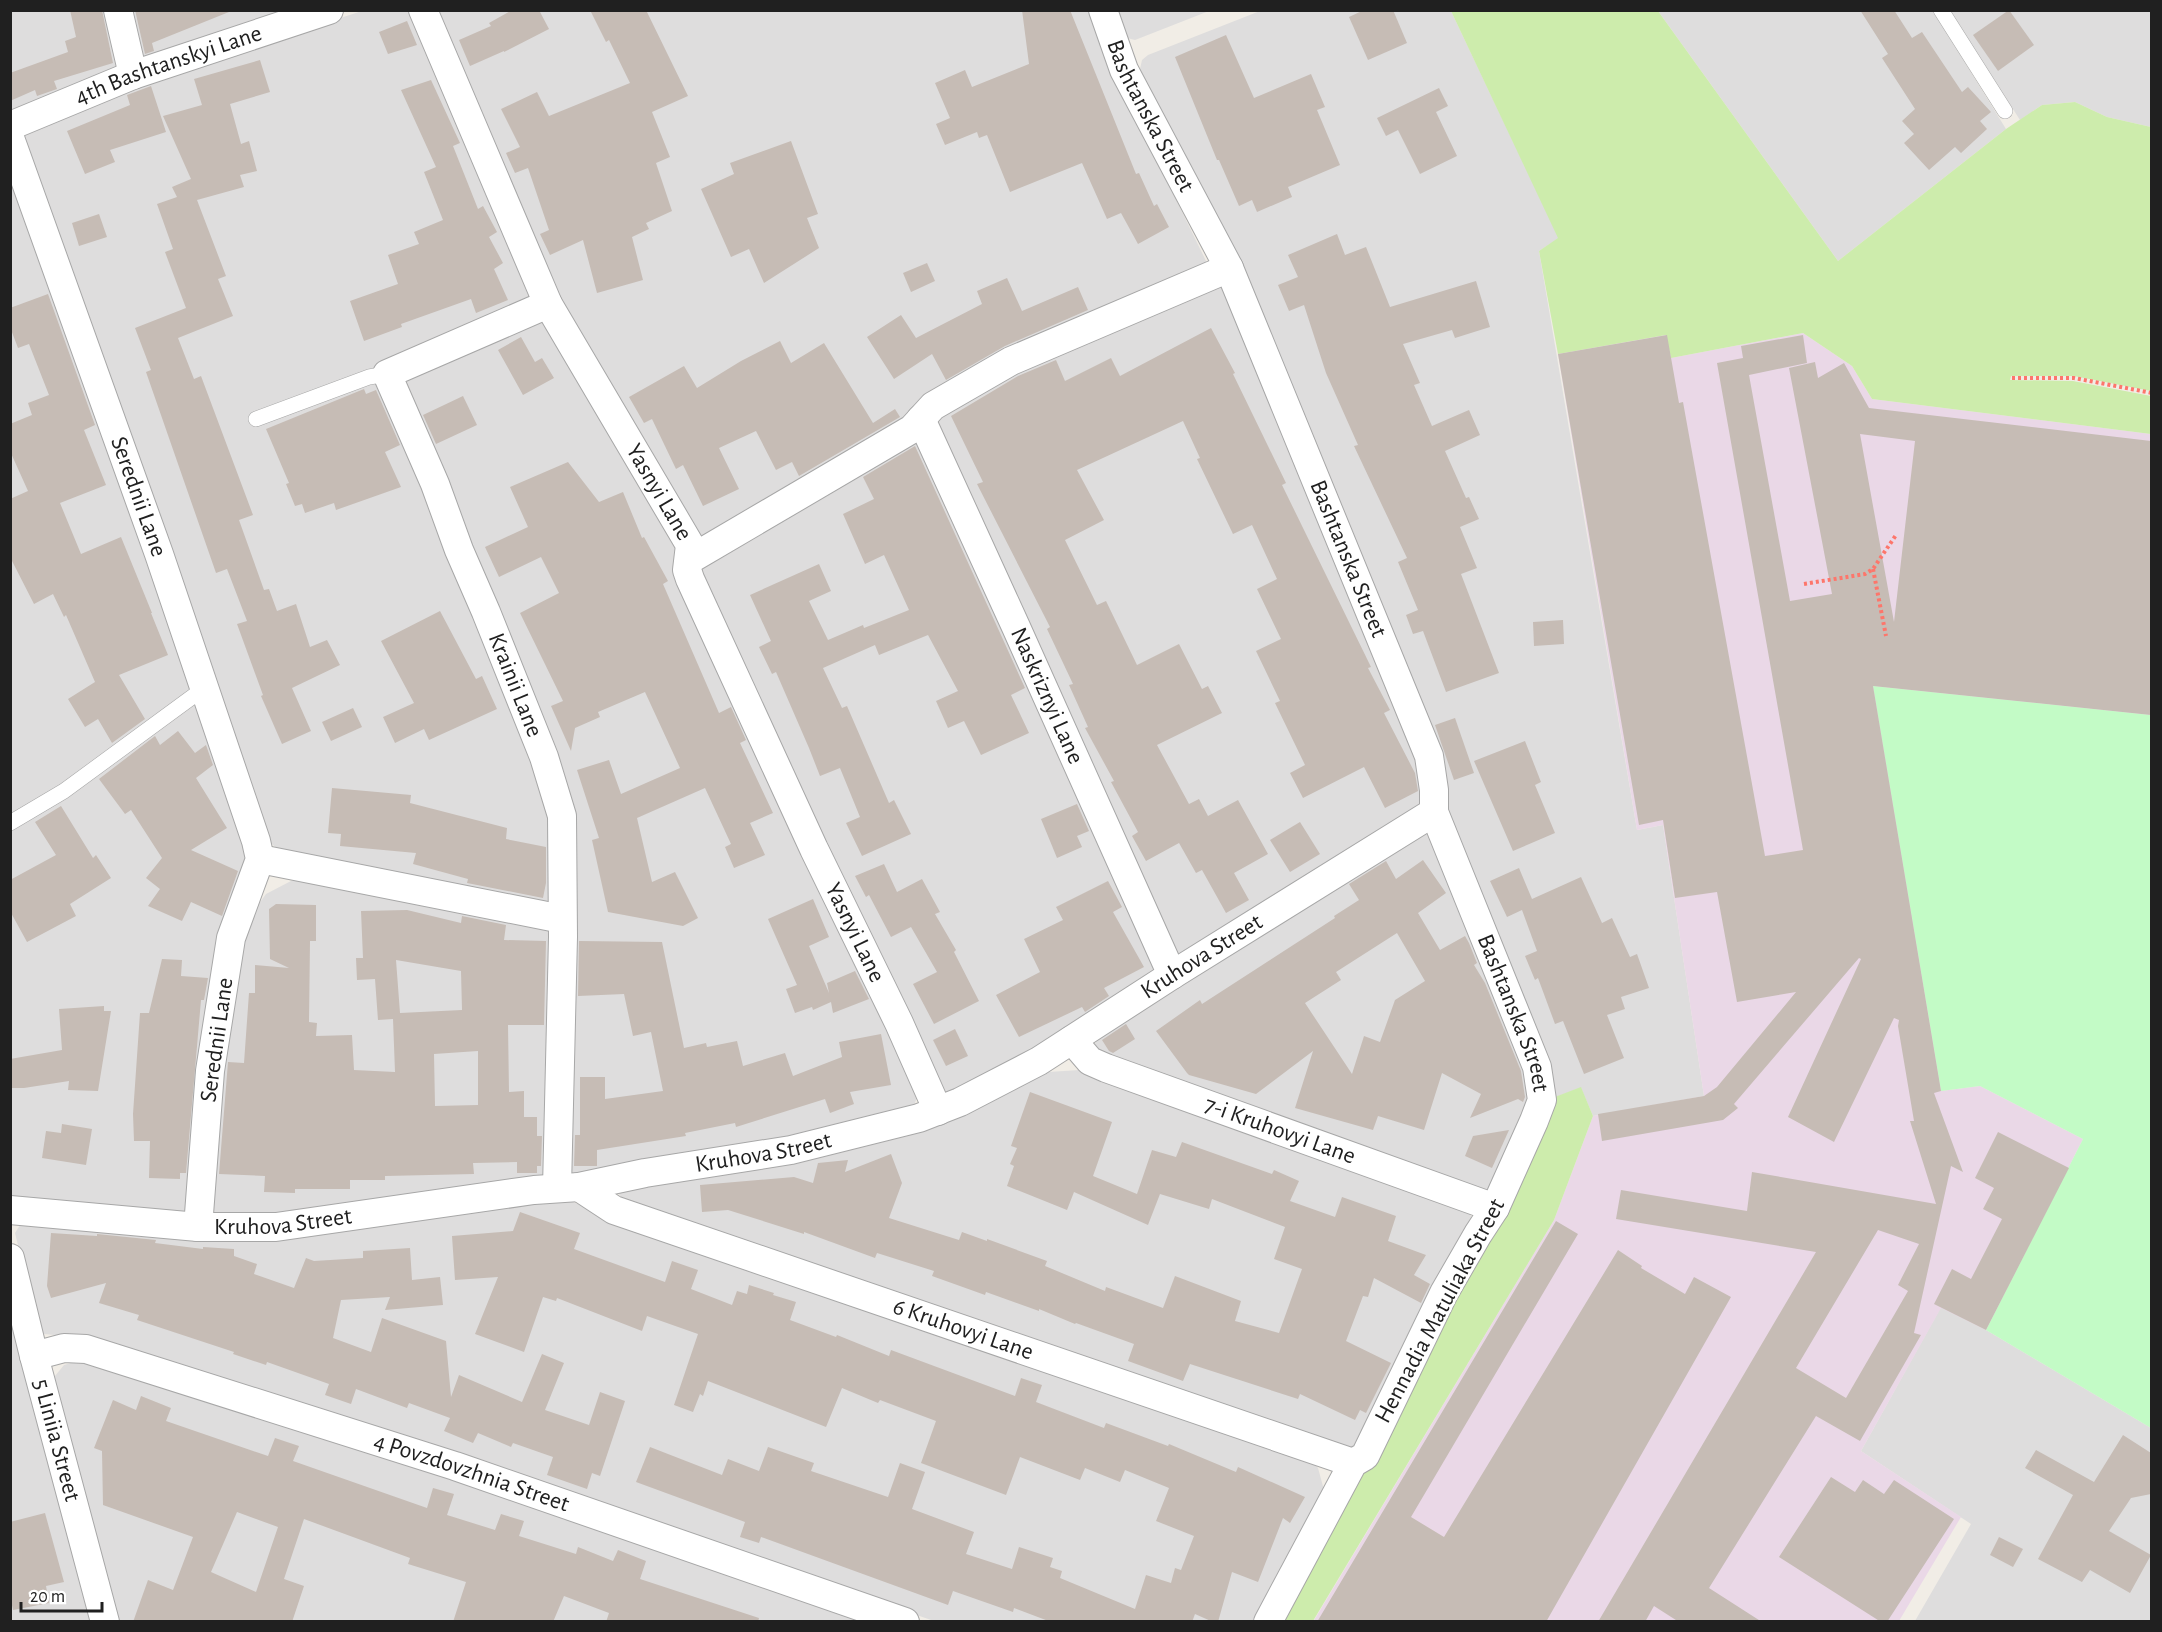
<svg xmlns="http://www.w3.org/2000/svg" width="2162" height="1632" font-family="'Alegreya Sans',sans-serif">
  <rect width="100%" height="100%" fill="#f1ede6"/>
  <g fill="#dedddd">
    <path d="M11,11H111L123,65L11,114Z"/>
    <path d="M125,11H290L139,62Z"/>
    <path d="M362,11H415L534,295L384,368L556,817L554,906L281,852L272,844L263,827L20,135L137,84Z"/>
    <path d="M430,11H1090L1107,58L1207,263L907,426L699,545L557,300Z"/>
    <path d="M1115,11H1209L1135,40L1127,38Z"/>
    <path d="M1260,11H1451L1559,238L1539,251L1637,830L1663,825L1704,1096L1593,1116L1581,1088L1547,1100L1241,266L1140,69L1142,60L1148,55Z"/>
    <path d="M1658,11H1933L2006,129L1838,261Z"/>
    <path d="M1950,11H2151V127L2107,117L2075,102L2042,105L2020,120Z"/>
    <path d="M10,158L246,855L187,1213L11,1203Z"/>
    <path d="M1213,283L1223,287L1422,756L1424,808L1177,961L932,425L936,412L1015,367Z"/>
    <path d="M544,316L683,547L917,1098L911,1112L569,1180L568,815L397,378Z"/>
    <path d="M915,435L1158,968L1068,1034L944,1095L938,1089L698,562Z"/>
    <path d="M1429,828L1536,1100L1490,1190H1479L1098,1053L1095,1044L1098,1034Z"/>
    <path d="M316,879L552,928V1174L275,1218L209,1213L219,1071L247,920L266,894L291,881Z"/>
    <path d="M1080,1070L1470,1213L1472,1220L1359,1447L1350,1451L625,1202L619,1194L623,1185L1048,1072Z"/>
    <path d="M535,1198L571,1201L609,1218L1306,1454L1318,1468L1324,1490L1258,1621H934L461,1458L75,1337L44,1334L38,1326L15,1233L20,1225L29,1222L202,1236Z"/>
    <path d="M11,1301L93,1621H11Z"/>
    <path d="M1941,1307L1986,1330L2151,1428V1618L2149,1622L1915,1621L1971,1524L1861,1451Z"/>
    <path d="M84,1359L451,1474L875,1621H114L54,1391L55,1376L64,1365Z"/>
  </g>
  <path fill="#ead8e7" d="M1803,333L1852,366L1872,399L2151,434V715L1874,686L1941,1091L1980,1086L2083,1139L1986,1330L1941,1308L1861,1451L1961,1517L1899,1621L1313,1622L1554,1220L1593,1116L1704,1096L1663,825L1637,830L1558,354L1667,335L1671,358Z"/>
  <g fill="#cdecac">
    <path d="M1451,11H1658L1838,261L2006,129L2042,105L2075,102L2107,117L2151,127V391L2074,376H2011L2010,380L2073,381L2151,396V434L1872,399L1852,366L1803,333L1671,358L1666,335L1558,354L1539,251L1558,238Z"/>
    <path d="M1581,1087L1593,1116L1554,1220L1313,1621L1277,1622L1547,1100Z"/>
  </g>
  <path fill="#c3fbc6" d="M1873,686L2151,715V1428L1986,1330L2083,1139L1980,1086L1941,1091Z"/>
  <g fill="#c6bcb5" fill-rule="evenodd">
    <path d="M70,10H102L113,63L54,81L57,89L37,96L35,90L10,101V73L68,52L65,41L76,37Z"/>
    <path d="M135,10H229V12L152,43L154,51L145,54Z"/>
    <path d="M512,10H539L549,29L504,52V51L470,66L459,40L491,26L489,23Z"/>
    <path d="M590,10H646L688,96L652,112L670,157L656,163L672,211L646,223L649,229L632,237L643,280L597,293L583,240L550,255L540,234L549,230L528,168L515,173L506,153L520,147L501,109L537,92L549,116L630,83L609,40L606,42Z"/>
    <path d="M1022,10H1070L1136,174L1139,173L1154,206L1157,204L1169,227L1138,244L1121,213L1107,219L1082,163L1010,192L987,135L979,138L977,132L945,145L936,124L950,118L935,83L965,70L972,87L1029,64Z"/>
    <path d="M1364,10H1393L1407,43L1368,60L1349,17Z"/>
    <path d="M1860,10H1894L1912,38L1922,32L1962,92L1968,87L1991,112L1980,121L1987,129L1961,153L1955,147L1929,170L1904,143L1914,134L1902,121L1915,109L1882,58L1888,54Z"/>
    <path d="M2009,10L2034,45L1998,71L1973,35Z"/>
    <path d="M407,21L417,45L388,54L379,32Z"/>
    <path d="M1226,35L1254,98L1311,74L1325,107L1317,110L1340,165L1288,187L1292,197L1257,212L1252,200L1239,206L1219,160H1217L1175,57Z"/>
    <path d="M260,60L270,92L230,104L241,144L249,141L257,171L240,175L244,187L197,200L226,276L218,279L233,316L178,338L194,379L201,376L253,515L239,520L264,590L269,589L277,611L296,604L310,647L327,640L340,665L292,688L311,731L282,744L261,696L263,695L237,624L247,621L227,569L216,573L146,372L151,370L135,328L186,308L165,252L173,249L157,204L177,197L172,187L191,179L163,116L202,105L194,79Z"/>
    <path d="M431,80L460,143L453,146L478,209L483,206L497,232L489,237L503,263L494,269L508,300L476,313L471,299L401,324L402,327L364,341L350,301L398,284L388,255L419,244L414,232L443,220L424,172L436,167L401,90Z"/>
    <path d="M151,86L166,132L110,150L115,162L85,174L67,131L130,105L127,95Z"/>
    <path d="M1439,88L1448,106L1436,112L1457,156L1420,174L1398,130L1386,136L1377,118Z"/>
    <path d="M791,141L818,214L807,218L819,248L764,283L749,249L731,257L701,189L734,174L730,163Z"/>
    <path d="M99,214L107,237L79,246L72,223Z"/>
    <path d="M1337,234L1345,255L1366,247L1390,307L1476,281L1490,327L1455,338L1452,330L1403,344L1420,383L1414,385L1432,426L1469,410L1480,435L1445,451L1466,498L1469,497L1479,519L1460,527L1477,568L1461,574L1499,673L1446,692L1423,631L1413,634L1406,615L1418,610L1398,562L1407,558L1354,446L1358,445L1326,373L1304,305L1289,311L1278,285L1298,277L1288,255Z"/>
    <path d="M927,263L935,281L911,292L903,273Z"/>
    <path d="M1007,278L1022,311L1078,287L1088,310L1005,346L946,380L932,354L894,379L867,337L901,315L916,338L982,304L977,291Z"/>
    <path d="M48,294L95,425L84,430L106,485L60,503L81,554L121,537L152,613H151L168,655L119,675L145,719L112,743L98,719L85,727L68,699L95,682L66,615L64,617L53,594L34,604L10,557V499L28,491L10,451V424L32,415L28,403L49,395L29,344L18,348L10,327V308Z"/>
    <path d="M1211,328L1235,373L1233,374L1286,483L1282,485L1371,667L1368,668L1390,710L1384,713L1415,773L1418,791L1385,808L1364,767L1303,798L1290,773L1305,765L1275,703L1280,701L1256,651L1281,639L1257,589L1277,579L1252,525L1233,534L1197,459L1200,458L1183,421L1077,470L1104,520L1065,540L1097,605L1106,601L1137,665L1179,644L1202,689L1208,686L1222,713L1157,745L1189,804L1199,799L1208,816L1238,800L1268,854L1234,873L1249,900L1226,913L1202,870L1196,873L1179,843L1146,861L1132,836L1138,832L1111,782L1114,781L1085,728L1088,727L1069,685L1073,684L1047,629L1050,627L977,484L983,482L951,416L1018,376L1056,360L1065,381L1111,358L1120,376Z"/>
    <path d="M1667,335L1679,403L1683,402L1765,856L1803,850L1717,363L1743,358L1741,346L1803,335L1807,363L1749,375L1790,601L1832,594L1789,368L1815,362L1818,378L1844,363L1869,408L2151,441V715L1873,686L1941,1091L1934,1093L1963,1172L1951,1166L1914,1333L1921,1335L1860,1441L1816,1416L1709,1588L1762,1622H1679L1654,1606L1645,1622H1598L1816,1252L1616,1219L1621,1190L1747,1211L1752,1172L1936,1204L1910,1121H1914L1898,1026L1899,1020L1894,1018L1834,1142L1788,1117L1861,959L1859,958L1734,1104L1738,1108L1723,1120L1602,1141L1598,1114L1704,1096L1717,1087L1796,992L1737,1002L1717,892L1675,898L1663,820L1639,825L1558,354ZM1860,434L1915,441L1894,622ZM1878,1230L1919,1244L1898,1285L1908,1291L1846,1398L1796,1368Z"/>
    <path d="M521,337L535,362L542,358L554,378L523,395L498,350Z"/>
    <path d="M780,341L791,363L824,343L873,423L895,409L900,417L799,476L792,462L776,470L756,431L719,448L739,489L703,506L683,465L676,469L652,419L644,423L629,397L684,366L697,388L741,361Z"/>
    <path d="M364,389L366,394L376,390L400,445L385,452L401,487L336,510L334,503L305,513L302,504L295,506L286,484L289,483L266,429Z"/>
    <path d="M463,396L477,425L436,444L423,415Z"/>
    <path d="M915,446L1025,688L1011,695L1029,733L981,755L964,721L948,728L936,701L958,691L928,635L879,655L875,645L823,668L842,708L847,706L889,803L894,800L911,834L862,856L846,823L860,817L840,768L820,776L809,748L776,672L772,674L759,647L771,641L750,595L819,564L831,591L809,601L828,640L863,625L864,628L909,610L884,555L865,564L843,514L874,499L863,477Z"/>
    <path d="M568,462L599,502L623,492L642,538L644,537L668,581L663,584L719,713L731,707L746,740L740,743L773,813L750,823L765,855L734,868L725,847L731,844L705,788L637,818L652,882L675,872L698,918L683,926L608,912L592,840L599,838L577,770L609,760L621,794L680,768L645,692L598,712L600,717L575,728L571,751L551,706L563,701L520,613L559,593L541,557L499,577L485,547L528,527L510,487Z"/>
    <path d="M440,611L476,679L482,676L497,709L429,740L424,729L395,743L383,717L414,703L381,641Z"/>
    <path d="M1563,620L1564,644L1534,646L1533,622Z"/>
    <path d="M353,708L362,727L331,741L322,722Z"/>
    <path d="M1455,718L1474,773L1454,780L1435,725Z"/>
    <path d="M178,731L195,753L206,745L213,765L196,778L227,828L191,850L238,871L222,916L191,902L182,921L148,906L160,889L146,878L162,858L131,810L125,814L99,779L155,736L160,745Z"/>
    <path d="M1525,741L1541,782L1535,785L1555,833L1513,851L1474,761Z"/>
    <path d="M332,788L411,795L410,803L507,828L506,839L546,847V883L543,898L467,883L468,879L413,864L416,853L340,846L341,834L328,833Z"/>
    <path d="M1077,804L1089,831L1077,836L1082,847L1057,858L1041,819Z"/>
    <path d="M61,806L93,858L96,855L111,878L70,904L76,916L27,942L10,911V880L56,855L35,822Z"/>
    <path d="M1300,822L1320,854L1290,872L1270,840Z"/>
    <path d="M1423,860L1446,893L1418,913L1440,950L1465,936L1469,943L1477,963L1474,965L1485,983L1521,1071L1525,1097L1523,1102L1518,1099L1470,1118L1481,1094L1442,1073L1424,1130L1378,1116L1373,1130L1295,1108L1313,1051L1256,1094L1189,1075L1187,1073L1156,1031L1200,1000L1202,1004L1335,918L1334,916L1359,900L1349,884L1386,861L1396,879ZM1397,933L1425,981L1395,1000L1380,1042L1364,1036L1352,1074L1305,1003L1341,980L1336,972Z"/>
    <path d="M884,864L897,892L922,879L940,912L935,914L956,950L954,952L979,1001L934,1024L913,984L937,972L911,927L891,937L869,895L866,897L855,876Z"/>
    <path d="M1519,868L1532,899L1581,877L1602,923L1612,918L1630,957L1637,954L1649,988L1621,997L1625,1009L1607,1015L1624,1058L1584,1074L1563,1021L1555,1024L1538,978L1535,980L1525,956L1537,951L1522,910L1507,917L1490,881Z"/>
    <path d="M1108,881L1122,907L1113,912L1144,967L1104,988L1109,996L1085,1012L1082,1007L1019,1037L996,995L1040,972L1024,939L1063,920L1056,907Z"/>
    <path d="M813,899L829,937L809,946L829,993L827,983L855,971L869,999L833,1013L831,1002L813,1010L812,1007L795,1013L786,989L797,985L768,919Z"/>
    <path d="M276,904L316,905V941H310L309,1022L317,1023L316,1036L352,1035L354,1070L395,1072L393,1019L378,1020L375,979L357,980L356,958H363L361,911L407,910L461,923L462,916L506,925L504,940L546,941L544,1025H508L509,1092L524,1091V1117H537V1136H542L541,1166H537V1173H517V1162L473,1163L474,1174L385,1176V1180H350V1189H295V1193L264,1192L265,1176L219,1174L228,1062L244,1063L249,993H255V965L289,968L270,959L269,909ZM396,960L461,971L462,1010L400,1013ZM478,1051V1105L435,1106L434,1054Z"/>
    <path d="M579,941L662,942L684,1048L706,1043L707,1047L737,1041L743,1066L785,1053L793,1076L842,1057L839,1042L881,1034L891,1085L850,1092L854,1104L830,1113L825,1099L736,1127L735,1123L685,1133L686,1136L597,1150V1166H574L575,1135H580V1077H605V1099L663,1091L651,1032L633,1036L624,994L578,996Z"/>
    <path d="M162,959L182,960L181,976L208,978L204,1000H201L186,1173H180V1179L149,1178L150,1141H134L133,1114L140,1013H149Z"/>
    <path d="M104,1006V1011H111L98,1091L68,1090L69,1081L24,1088H10V1059L62,1050L59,1009Z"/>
    <path d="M1126,1024L1135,1039L1113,1053L1109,1051L1102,1040Z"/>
    <path d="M955,1029L968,1056L946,1066L933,1040Z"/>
    <path d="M1030,1092L1112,1122L1093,1176L1137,1194L1152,1150L1176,1157L1182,1142L1272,1174L1274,1170L1299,1181L1290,1201L1335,1217L1342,1197L1396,1216L1388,1241L1426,1255L1414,1275L1430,1284L1421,1303L1374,1278L1368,1297L1363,1296L1346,1341L1391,1363L1366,1413L1360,1410L1355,1420L1300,1394L1298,1399L1190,1364L1183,1381L1128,1361L1134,1344L1076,1323L1075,1324L1039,1309V1311L986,1292L985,1295L932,1276L934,1271L877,1253L875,1258L804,1232V1234L728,1210L702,1212L700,1185L794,1177L813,1183L818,1163L848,1160L845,1172L891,1154L902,1183L889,1218L959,1240L962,1232L987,1241V1239L1047,1261L1045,1266L1105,1291L1106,1287L1163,1308L1175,1276L1241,1301L1235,1321L1279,1333L1302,1269L1274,1259L1285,1227L1212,1199L1209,1209L1160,1194L1148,1225L1074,1192L1067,1210L1007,1186L1014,1166L1010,1164L1017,1148L1011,1146Z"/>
    <path d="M62,1124L92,1129L86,1165L42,1158L46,1131L61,1133Z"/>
    <path d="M1509,1130L1492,1168L1465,1156L1473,1136Z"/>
    <path d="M1998,1132L2069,1168L1986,1330L1934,1304L1952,1269L1971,1279L2002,1219L1983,1209L1994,1188L1975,1178Z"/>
    <path d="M520,1212L580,1233L574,1249L665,1282L672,1261L698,1270L691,1289L732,1305L737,1291L747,1294L749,1285L774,1293L773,1295L796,1302L790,1320L836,1337L837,1335L889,1356L891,1350L1015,1396L1021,1378L1042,1385L1036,1402L1104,1428L1106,1423L1168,1446L1169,1444L1236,1472L1238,1467L1305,1497L1290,1523L1283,1518L1258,1582L1232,1572L1218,1622H1213L1195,1614L1192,1622H1051L1014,1608L1013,1612L953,1591L948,1605L761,1537L759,1543L740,1537L745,1522L636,1482L650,1447L722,1475L728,1459L759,1471L768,1447L814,1463L811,1471L888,1497L900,1463L925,1472L912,1509L974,1532L966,1554L1012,1569L1019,1547L1053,1558L1050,1567L1062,1571L1060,1578L1135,1609L1146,1575L1171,1583L1175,1568L1181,1570L1194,1536L1156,1521L1169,1488L1125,1470L1120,1482L1085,1468L1080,1480L1020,1457L1006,1495L921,1463L936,1421L880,1400L878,1403L842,1388L826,1427L708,1381L703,1396L700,1394L693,1412L674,1405L698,1334L647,1316L642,1331L557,1298L556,1301L543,1297L524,1352L475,1334L498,1277L455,1280L452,1236L513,1231Z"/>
    <path d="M1556,1221L1578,1234L1411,1517L1444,1537L1618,1250L1642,1266L1641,1268L1685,1294L1694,1277L1731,1297L1546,1622H1317Z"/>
    <path d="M51,1233L97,1236V1234L156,1240L155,1243L203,1249V1247L234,1249V1256L257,1264L254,1274L294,1288L306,1258L314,1261L363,1258V1251L410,1248L412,1280L440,1277L443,1305L385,1310L390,1297L341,1300L333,1338L371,1352L382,1318L446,1341L451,1397L459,1375L522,1402L542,1354L564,1363L545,1410L589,1425L600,1392L625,1401L600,1476L592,1473L587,1489L547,1475L553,1457L513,1443L511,1447L478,1433L473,1443L444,1431L450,1418L409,1403L407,1408L356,1389L351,1404L325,1395L329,1384L267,1362L266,1365L233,1354L234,1352L137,1320L139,1315L99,1303L106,1283L51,1298L47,1286Z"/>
    <path d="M141,1396L171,1408L166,1421L268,1456L275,1438L299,1446L293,1461L427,1508L433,1488L454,1494L447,1515L495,1530L501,1514L524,1521L519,1536L576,1554L578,1547L613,1561L618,1550L646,1561L640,1579L759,1618L758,1622H606L609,1613L564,1596L553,1622H453L466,1582L408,1564L410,1558L304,1519L284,1579L304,1586L292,1622H133L148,1580L173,1590L193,1537L103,1505L102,1451L94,1448L113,1400L136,1410ZM237,1512L278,1527L256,1592L211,1572Z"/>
    <path d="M2123,1435L2151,1453V1494L2131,1498L2109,1531L2151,1555L2130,1593L2090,1570L2082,1582L2038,1559L2073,1495L2025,1468L2036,1450L2094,1482Z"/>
    <path d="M1831,1477L1855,1492L1863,1480L1884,1494L1894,1480L1954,1519L1887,1622H1881L1779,1557Z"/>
    <path d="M45,1513L64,1582L46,1586L49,1603L13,1610L10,1596V1522Z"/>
    <path d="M1999,1537L2023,1549L2013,1567L1990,1555Z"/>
  </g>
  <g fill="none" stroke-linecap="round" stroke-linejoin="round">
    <defs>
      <g id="service">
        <path d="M1941,10L2005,111"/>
        <path d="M256,419L369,377L387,374"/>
        <path d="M10,823L64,791L203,689"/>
      </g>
      <g id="minor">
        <path d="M118,10L133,75"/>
        <path id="s1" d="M423,10L548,304L690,545L687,570L690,579L814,849L899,1023L938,1111"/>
        <path id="s2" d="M1103,10L1124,70L1229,268L1429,756L1434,790V812L1537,1067L1542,1100L1534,1121L1495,1208L1478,1234L1444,1293L1365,1456L1353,1463L1268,1622"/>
        <path id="s3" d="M10,126L133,75L329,10"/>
        <path id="s4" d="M10,138L159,554L256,841L260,859L231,938L210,1071L198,1227"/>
        <path id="s5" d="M548,304L387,374L435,484L459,550L486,612L544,757L562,816L563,937L557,1188"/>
        <path id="s6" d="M921,419L1016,627L1172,975"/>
        <path d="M689,560L912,429L933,406L1011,361L1229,268"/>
        <path d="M260,859L562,919"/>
        <path id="s7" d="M1072,1040L1090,1061L1106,1068L1495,1208"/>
        <path id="s8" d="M579,1187L614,1210L1353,1463"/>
        <path id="s9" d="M10,1210L198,1227H276L534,1190L579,1187L645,1173L791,1150L919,1118L960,1102L1039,1061L1172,975L1434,812"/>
        <path id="s10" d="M10,1258L34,1356L105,1622"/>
        <path id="s11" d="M34,1356L64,1348L86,1349L455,1466L905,1622"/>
      </g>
    </defs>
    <use href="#service" stroke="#a7a7a7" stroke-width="16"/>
    <use href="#minor" stroke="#a7a7a7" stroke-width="30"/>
    <g stroke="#fd766b" stroke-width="4" stroke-dasharray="3 3" stroke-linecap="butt">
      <path d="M2012,378H2074L2152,393"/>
      <path d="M1873,569L1886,636"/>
      <path d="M1804,584L1865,574L1873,569L1896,535"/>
    </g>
    <use href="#service" stroke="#fff" stroke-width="15"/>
    <use href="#minor" stroke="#fff" stroke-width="28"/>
  </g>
  <g text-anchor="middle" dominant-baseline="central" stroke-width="5" stroke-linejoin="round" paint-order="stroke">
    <g font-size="24" fill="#202020" stroke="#fff">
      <text stroke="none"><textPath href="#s3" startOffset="170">4th Bashtanskyi Lane</textPath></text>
      <text stroke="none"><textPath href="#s2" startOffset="116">Bashtanska Street</textPath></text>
      <text stroke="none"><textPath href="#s1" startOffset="538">Yasnyi Lane</textPath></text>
      <text stroke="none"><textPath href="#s4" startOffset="381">Serednii Lane</textPath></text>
      <text stroke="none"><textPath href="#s2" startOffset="602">Bashtanska Street</textPath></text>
      <text stroke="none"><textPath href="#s5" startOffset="512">Krainii Lane</textPath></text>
      <text stroke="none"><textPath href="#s6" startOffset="304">Naskriznyi Lane</textPath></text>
      <text stroke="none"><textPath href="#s1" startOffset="1024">Yasnyi Lane</textPath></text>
      <text stroke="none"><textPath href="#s9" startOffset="1246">Kruhova Street</textPath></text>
      <text stroke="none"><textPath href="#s2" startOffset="1088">Bashtanska Street</textPath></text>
      <text transform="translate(217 1040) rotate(-82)">Serednii Lane</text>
      <text stroke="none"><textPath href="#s7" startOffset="230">7-i Kruhovyi Lane</textPath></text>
      <text stroke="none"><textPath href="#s9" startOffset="760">Kruhova Street</textPath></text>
      <text stroke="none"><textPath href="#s9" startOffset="274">Kruhova Street</textPath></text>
      <text transform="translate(1440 1311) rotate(-62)">Hennadia Matuliaka Street</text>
      <text stroke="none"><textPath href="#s8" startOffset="411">6 Kruhovyi Lane</textPath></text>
      <text stroke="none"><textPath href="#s10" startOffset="188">5 Liniia Street</textPath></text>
      <text stroke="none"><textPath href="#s11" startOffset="458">4 Povzdovzhnia Street</textPath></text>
    </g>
  </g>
  <rect width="2162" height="1632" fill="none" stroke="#202020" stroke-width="24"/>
  <path d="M21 1602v9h81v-9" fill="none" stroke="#202020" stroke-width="3"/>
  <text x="30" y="1602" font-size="18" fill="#202020" stroke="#ffffff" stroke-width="4.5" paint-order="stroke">20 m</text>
</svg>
